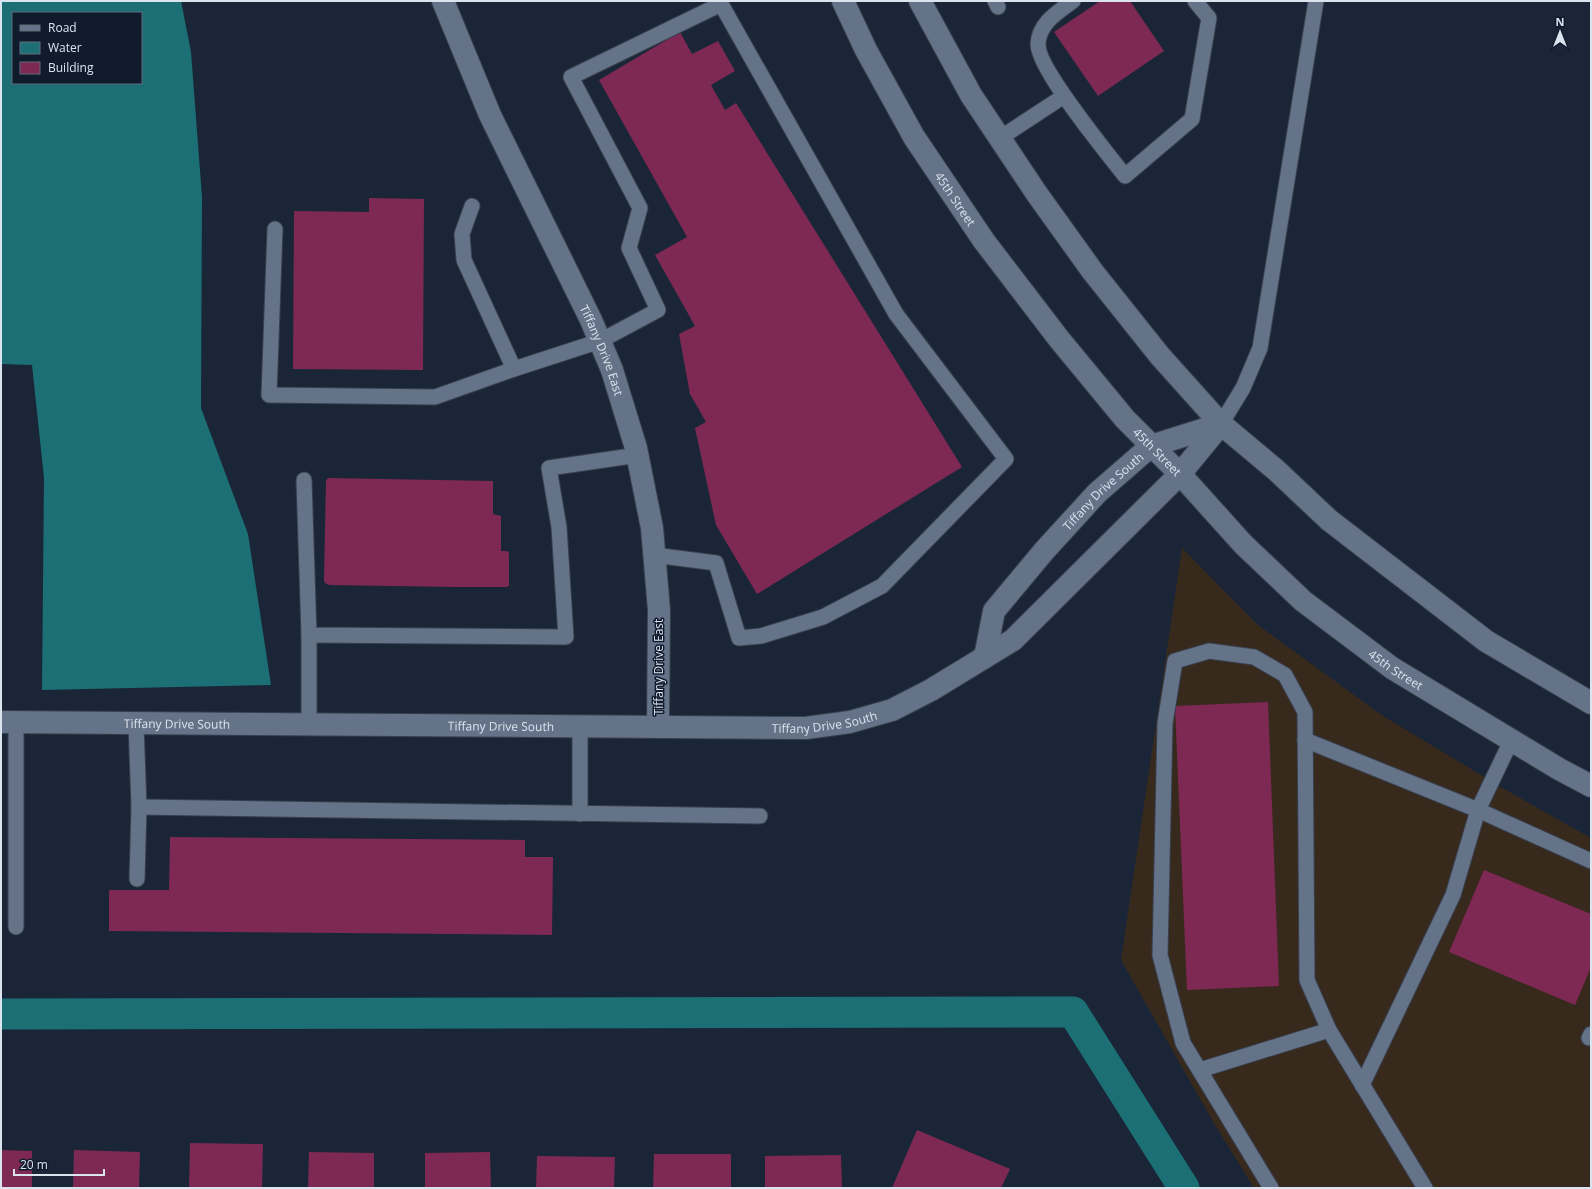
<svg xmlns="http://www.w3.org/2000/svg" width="1592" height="1189" font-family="'Open Sans',sans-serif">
  <rect width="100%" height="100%" fill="#1a2637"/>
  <path fill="#38291d" d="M1182,548L1258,625L1383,716L1506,790L1591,838V1188H1254L1215,1125L1121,960Z"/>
  <path fill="#1c6f74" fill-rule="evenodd" d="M1,1H181L191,52L202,197L201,408L248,534L271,685L42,690L44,478L32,365L1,364ZM13,13H141V83H13Z"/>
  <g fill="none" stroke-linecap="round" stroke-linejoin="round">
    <path stroke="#1c6f74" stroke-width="31" d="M1,1014L1073,1012L1184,1188"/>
  </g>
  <g fill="#7e2954">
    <path d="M1100,1H1130L1164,51L1098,96L1054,32Z"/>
    <path d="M680,32L692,54L718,41L735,71L711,85L725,110L736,103L962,467L757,594L716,525L695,428L706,422L690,394L679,334L695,326L655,255L687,237L599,80Z"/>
    <path d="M369,198L424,199L423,370L293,369L294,211L369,212Z"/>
    <path d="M328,478L493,481V514L501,516V551H507L509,553V586L506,587H455L330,585L326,584L324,581L326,481Z"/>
    <path d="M1268,702L1279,986L1187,990L1175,706Z"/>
    <path d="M170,837L525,840V857H553L552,935L109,931V890H169Z"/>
    <path d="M1484,870L1591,914V967L1575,1005L1449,952Z"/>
    <path d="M917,1130L1010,1169L1001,1188H892Z"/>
    <path d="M190,1143L263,1144L262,1188H189Z"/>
    <path d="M1,1150L32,1151V1188H1Z"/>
    <path d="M74,1150L140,1152L139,1188H73Z"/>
    <path d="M309,1152L374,1153V1188H308Z"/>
    <path d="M490,1152L491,1188H425V1153Z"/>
    <path d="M654,1154H731V1188H653Z"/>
    <path d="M841,1155L842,1188H765V1156Z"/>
    <path d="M537,1156L615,1157L614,1188H536Z"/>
  </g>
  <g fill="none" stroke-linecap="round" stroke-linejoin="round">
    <defs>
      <g id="service">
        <path d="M995,1L998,7"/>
        <path d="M1073,1C1058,12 1039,23 1038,44C1037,68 1108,154 1125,176L1192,119L1209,18L1195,1"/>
        <path d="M1000,138L1064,96"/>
        <path d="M472,206L462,234L464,260L514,369L600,341L658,310L629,248L640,208L571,77L721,4L896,314L1006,459L882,586L823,617L761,636L739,638L716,563L654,555"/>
        <path d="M275,229L269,395L435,397L514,369"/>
        <path d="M1221,424L1243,388L1260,348L1316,1"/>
        <path d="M304,480L309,635L566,637L559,527L549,468L638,455"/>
        <path d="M16,723V927"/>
        <path d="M136,724L139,807L137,879"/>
        <path d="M309,725V635"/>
        <path d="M580,727V814"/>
        <path d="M1305,740L1478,810L1591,861"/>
        <path d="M139,807L760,816"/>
        <path d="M1589,1038L1591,1034"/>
        <path d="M1200,1070L1329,1030"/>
        <path d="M1362,1085L1453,895L1478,810L1511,741"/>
        <path d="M1271,1188L1183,1043L1160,955L1165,723L1175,661L1209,651L1254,657L1285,675L1305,712L1307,980L1329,1030L1425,1188"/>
      </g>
      <g id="minor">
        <path id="s1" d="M443,1L490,115L591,320L612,370L636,448L652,528L659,610L658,727"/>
        <path id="s2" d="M985,657L994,611L1044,551L1097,493L1151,446L1221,424"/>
        <path id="s3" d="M1,722L806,728L850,722L892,710L931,690L1013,640L1180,474L1221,424"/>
      </g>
      <g id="secondary">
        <path id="s4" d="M843,1L866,50L914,137L984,241L1059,339L1125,419L1180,474L1243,544L1303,601L1392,668L1559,769L1591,786"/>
        <path d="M920,1L971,95L1037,194L1093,272L1160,356L1221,424L1276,470L1329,520L1486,641L1591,703"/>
      </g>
    </defs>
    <use href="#service" stroke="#384150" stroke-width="17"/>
    <use href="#minor" stroke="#384150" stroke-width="24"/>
    <use href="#secondary" stroke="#384150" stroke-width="24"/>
    <use href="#service" stroke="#657388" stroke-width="15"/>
    <use href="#minor" stroke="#657388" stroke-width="22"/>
    <use href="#secondary" stroke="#657388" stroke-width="22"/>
  </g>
  <g text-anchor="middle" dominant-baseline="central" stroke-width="3" stroke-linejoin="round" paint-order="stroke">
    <g font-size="12" fill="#dbe3ef" stroke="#101c2d">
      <text stroke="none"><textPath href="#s4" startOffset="228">45th Street</textPath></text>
      <text stroke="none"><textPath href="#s1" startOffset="384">Tiffany Drive East</textPath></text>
      <text stroke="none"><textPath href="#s4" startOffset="552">45th Street</textPath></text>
      <text stroke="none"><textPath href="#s2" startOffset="209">Tiffany Drive South</textPath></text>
      <text transform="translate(658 667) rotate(-90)">Tiffany Drive East</text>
      <text stroke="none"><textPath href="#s4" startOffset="876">45th Street</textPath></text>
      <text stroke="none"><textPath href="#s3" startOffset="824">Tiffany Drive South</textPath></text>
      <text stroke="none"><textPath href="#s3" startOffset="176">Tiffany Drive South</textPath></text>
      <text stroke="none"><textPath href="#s3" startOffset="500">Tiffany Drive South</textPath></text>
    </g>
  </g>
  <rect width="1592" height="1189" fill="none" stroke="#dbe3ef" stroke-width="4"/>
  <rect x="12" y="12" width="130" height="72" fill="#101c2d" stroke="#616c7b"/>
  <rect x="20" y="25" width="20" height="6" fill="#657388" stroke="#616c7b"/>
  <text x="48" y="32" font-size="12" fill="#dbe3ef">Road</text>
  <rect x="20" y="42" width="20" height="12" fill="#1c6f74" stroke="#616c7b"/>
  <text x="48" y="52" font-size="12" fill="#dbe3ef">Water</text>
  <rect x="20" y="62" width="20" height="12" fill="#7e2954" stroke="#616c7b"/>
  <text x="48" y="72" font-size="12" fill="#dbe3ef">Building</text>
  <g transform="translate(1560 32)" stroke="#101c2d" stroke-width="3" paint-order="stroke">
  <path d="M0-3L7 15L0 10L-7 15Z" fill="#dbe3ef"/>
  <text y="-6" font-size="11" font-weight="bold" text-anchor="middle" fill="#dbe3ef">N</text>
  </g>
  <path d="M14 1169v6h90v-6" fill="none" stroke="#dbe3ef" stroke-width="2"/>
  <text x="20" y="1169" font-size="12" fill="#dbe3ef" stroke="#101c2d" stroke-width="3" paint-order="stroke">20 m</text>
</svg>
